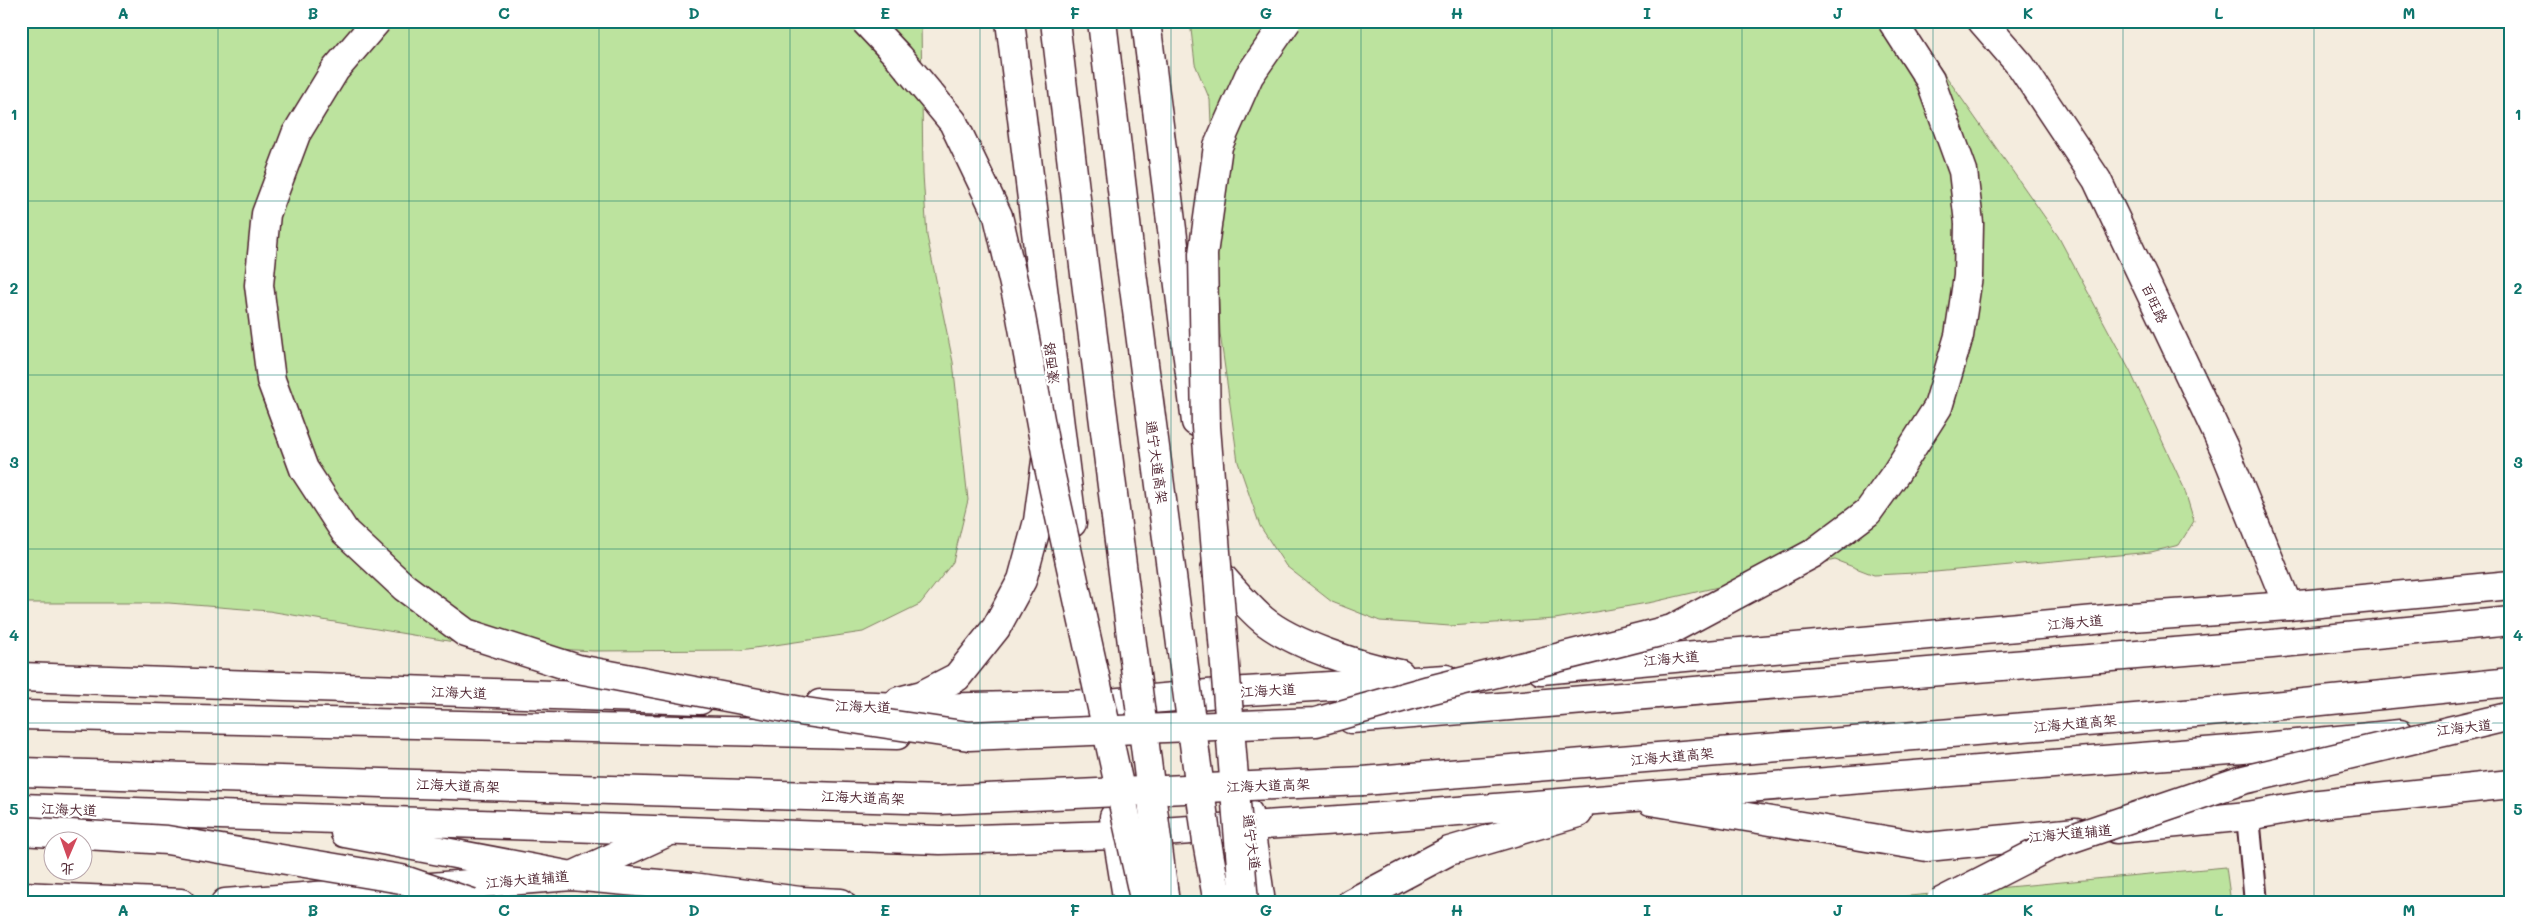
<svg xmlns="http://www.w3.org/2000/svg" width="2532" height="924" font-family="Mali,'LXGW WenKai TC',sans-serif">
  <rect width="100%" height="100%" fill="#f4ecde"/>
  <filter id="ink" filterUnits="userSpaceOnUse"><feTurbulence type="fractalNoise" baseFrequency=".02" numOctaves="2"/><feDisplacementMap in="SourceGraphic" scale="10" xChannelSelector="R" yChannelSelector="G"/><feConvolveMatrix kernelMatrix="1 2 1 2 8 2 1 2 1" color-interpolation-filters="sRGB"/></filter>
  <g filter="url(#ink)">
    <g fill="#bce39e" stroke="#838164">
      <path d="M21,21H921L923,174L927,236L953,362L968,500L953,562L920,604L863,632L741,650L593,651L466,644L269,611L169,603H21Z"/>
      <path d="M1190,21H1895L1922,42L2058,236L2130,371L2184,488L2194,521L2179,545L2151,552L1935,572L1874,575L1835,560L1653,602L1555,619L1450,626L1380,621L1332,602L1286,566L1260,526L1238,462L1220,333L1210,100L1195,64Z"/>
      <path d="M2226,867L2231,903H1833Z"/>
    </g>
    <g fill="none" stroke-linecap="round" stroke-linejoin="round">
      <defs>
        <path id="service" d="M2248,816L2256,903"/>
        <path id="minor" d="M1982,21L2021,66L2097,180L2224,448L2288,606"/>
        <g id="tertiary">
          <path d="M1651,801L1927,847L2076,832"/>
          <path d="M2116,829L2248,816L2310,805L2511,784"/>
          <path d="M21,896L181,903"/>
          <path d="M225,903L572,876L670,831"/>
        </g>
        <g id="secondary">
          <path d="M1010,21L1072,523"/>
          <path d="M1146,21L1196,422"/>
        </g>
        <g id="primary">
          <path d="M1215,569C1230,586 1245,604 1262,619C1291,644 1363,667 1400,674"/>
          <path d="M1541,670L2117,618L2288,606L2511,585"/>
          <path d="M21,677L700,700"/>
          <path d="M899,701L922,695L957,677L996,628L1022,580L1038,521L1055,393"/>
          <path d="M820,704L930,708L1097,704L1230,692L1446,679"/>
          <path d="M21,808L940,840L1117,835L1369,818L2243,749L2400,734"/>
          <path d="M1248,813L1261,903"/>
          <path d="M1114,817L1128,903"/>
          <path d="M345,833L572,876L692,887L800,901L841,903"/>
          <path d="M1351,903L1449,851L1578,813"/>
        </g>
        <g id="trunk">
          <path d="M21,715L897,735"/>
          <path d="M1351,719L2272,644L2511,621"/>
          <path d="M21,772L941,800"/>
          <path d="M1363,781L2233,710L2511,682"/>
        </g>
      </defs>
      <use href="#service" stroke="#4a1f2b" stroke-width="26"/>
      <use href="#minor" stroke="#4a1f2b" stroke-width="31"/>
      <use href="#tertiary" stroke="#4a1f2b" stroke-width="31"/>
      <use href="#secondary" stroke="#4a1f2b" stroke-width="31"/>
      <use href="#primary" stroke="#4a1f2b" stroke-width="31"/>
      <use href="#trunk" stroke="#4a1f2b" stroke-width="31"/>
      <use href="#service" stroke="#fff" stroke-width="22"/>
      <use href="#minor" stroke="#fff" stroke-width="28"/>
      <use href="#tertiary" stroke="#fff" stroke-width="28"/>
      <use href="#secondary" stroke="#fff" stroke-width="28"/>
      <use href="#primary" stroke="#fff" stroke-width="28"/>
      <use href="#trunk" stroke="#fff" stroke-width="28"/>
      <defs>
        <g id="trunk-bridge">
          <path d="M377,21L335,70L296,134L266,214L259,285L271,380L304,469L345,532L404,587L466,633L578,669L806,712L969,736L1316,722L1429,690L1672,629L1812,554L1868,512L1896,473L1938,407L1959,336L1968,276L1969,223L1963,171L1930,80L1892,21"/>
          <path d="M865,21L899,57L953,122L998,216L1019,306L1048,463L1145,903"/>
          <path d="M1055,21L1084,266L1165,903"/>
          <path d="M1102,21L1131,265L1207,842L1218,903"/>
          <path d="M941,800L1363,781"/>
          <path d="M21,831L167,840L401,879L472,903"/>
          <path d="M1244,903L1206,427L1203,254L1218,146L1249,76L1287,21"/>
          <path d="M1939,903L2052,845L2243,780L2511,716"/>
        </g>
      </defs>
      <use href="#trunk-bridge" stroke="#4a1f2b" stroke-width="31" stroke-linecap="butt"/>
      <use href="#trunk-bridge" stroke="#fff" stroke-width="28"/>
    </g>
  </g>
  <path fill="none" stroke="#0f766e" stroke-width="1" stroke-opacity="0.55" d="M218,21V903M409,21V903M599,21V903M790,21V903M980,21V903M1171,21V903M1361,21V903M1552,21V903M1742,21V903M1933,21V903M2123,21V903M2314,21V903M21,201H2511M21,375H2511M21,549H2511M21,723H2511"/>
  <g text-anchor="middle" dominant-baseline="central" stroke-width="5" stroke-linejoin="round" paint-order="stroke">
    <g font-size="14" fill="#4a1f2b" stroke="#fff">
      <text transform="translate(2155 303) rotate(65)">百旺路</text>
      <text transform="translate(1051 363) rotate(-97)">濠西路</text>
      <text transform="translate(1157 462) rotate(82)">通宁大道高架</text>
      <text transform="translate(2075 622) rotate(-5)">江海大道</text>
      <text transform="translate(1671 658) rotate(-5)">江海大道</text>
      <text transform="translate(1268 690) rotate(-3)">江海大道</text>
      <text transform="translate(459 692) rotate(2)">江海大道</text>
      <text transform="translate(863 706) rotate(2)">江海大道</text>
      <text transform="translate(2075 723) rotate(-5)">江海大道高架</text>
      <text transform="translate(2464 727) rotate(-6)">江海大道</text>
      <text transform="translate(1672 756) rotate(-5)">江海大道高架</text>
      <text transform="translate(458 785) rotate(2)">江海大道高架</text>
      <text transform="translate(1268 785) rotate(-2)">江海大道高架</text>
      <text transform="translate(863 797) rotate(2)">江海大道高架</text>
      <text transform="translate(69 809) rotate(2)">江海大道</text>
      <text transform="translate(2070 833) rotate(-5)">江海大道辅道</text>
      <text transform="translate(1252 842) rotate(82)">通宁大道</text>
      <text transform="translate(527 879) rotate(-5)">江海大道辅道</text>
    </g>
  </g>
  <rect width="2532" height="924" fill="none" stroke="#fff" stroke-width="55"/>
  <g transform="translate(68 856) rotate(182)"><circle r="24" fill="#ffffff" stroke="#b7a5aa"/>
  <path d="M0-4L9 19L0 12L-9 19Z" fill="#d1495b"/>
  <text y="-8" font-size="14" font-weight="bold" text-anchor="middle" fill="#4a1f2b">北</text>
  </g>
  <rect x="28" y="28" width="2476" height="868" fill="none" stroke="#0f766e" stroke-width="2"/>
  <g font-size="16" text-anchor="middle" font-weight="bold" fill="#0f766e">
    <text x="123" y="19">A</text>
    <text x="313" y="19">B</text>
    <text x="504" y="19">C</text>
    <text x="694" y="19">D</text>
    <text x="885" y="19">E</text>
    <text x="1075" y="19">F</text>
    <text x="1266" y="19">G</text>
    <text x="1457" y="19">H</text>
    <text x="1647" y="19">I</text>
    <text x="1838" y="19">J</text>
    <text x="2028" y="19">K</text>
    <text x="2219" y="19">L</text>
    <text x="2409" y="19">M</text>
    <text x="14" y="120">1</text>
    <text x="2518" y="120">1</text>
    <text x="14" y="294">2</text>
    <text x="2518" y="294">2</text>
    <text x="14" y="468">3</text>
    <text x="2518" y="468">3</text>
    <text x="14" y="641">4</text>
    <text x="2518" y="641">4</text>
    <text x="14" y="815">5</text>
    <text x="2518" y="815">5</text>
    <text x="123" y="916">A</text>
    <text x="313" y="916">B</text>
    <text x="504" y="916">C</text>
    <text x="694" y="916">D</text>
    <text x="885" y="916">E</text>
    <text x="1075" y="916">F</text>
    <text x="1266" y="916">G</text>
    <text x="1457" y="916">H</text>
    <text x="1647" y="916">I</text>
    <text x="1838" y="916">J</text>
    <text x="2028" y="916">K</text>
    <text x="2219" y="916">L</text>
    <text x="2409" y="916">M</text>
  </g>
</svg>
